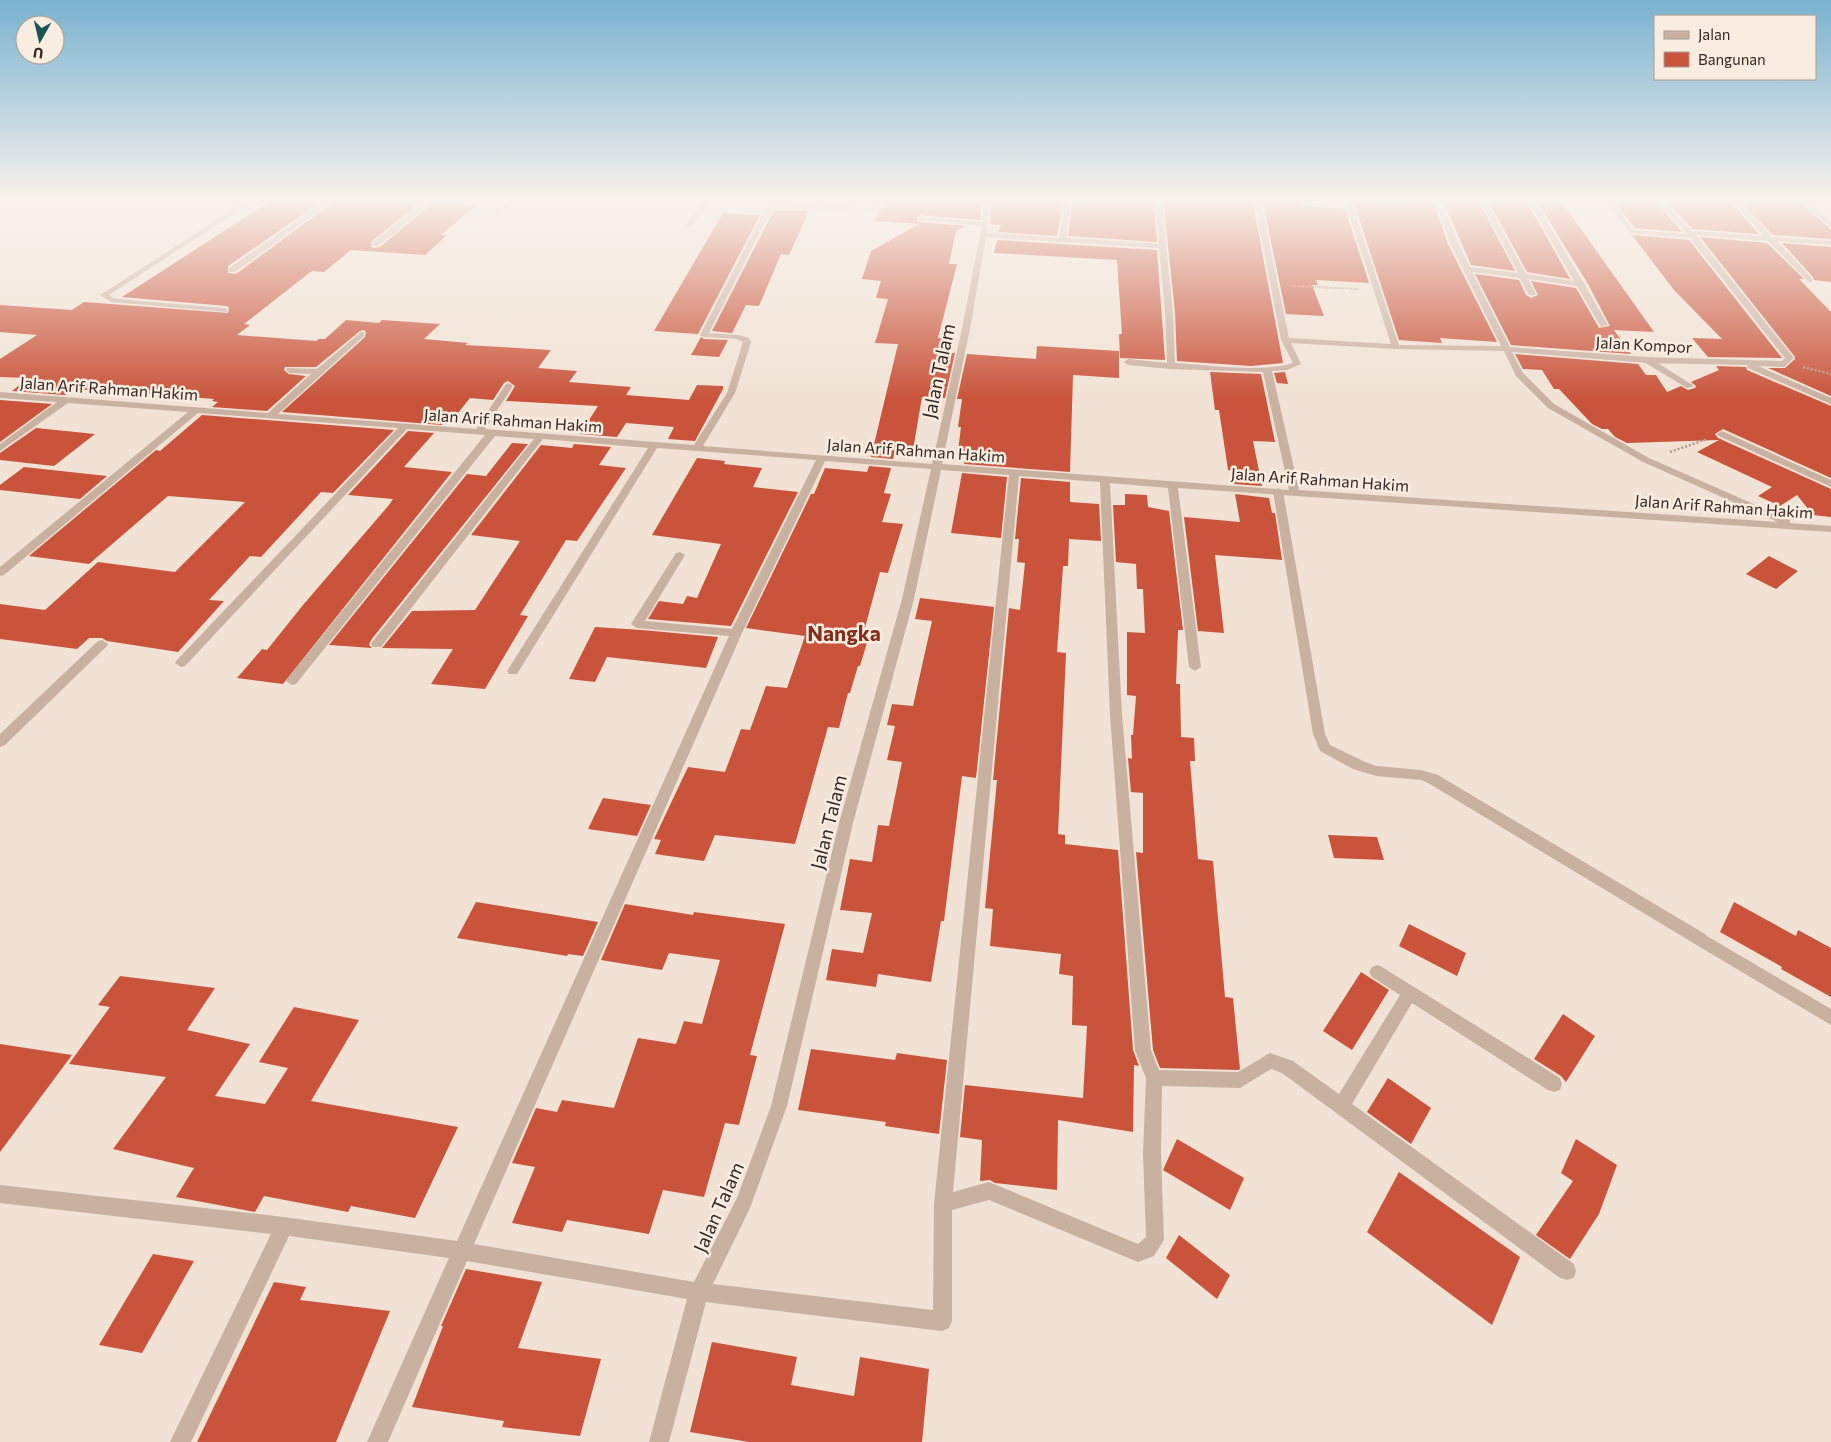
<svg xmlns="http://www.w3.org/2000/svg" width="1831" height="1442" font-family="Commissioner,sans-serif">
  <rect width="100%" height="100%" fill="#f1e2d5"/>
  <g fill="#c9543b">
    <path d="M275,198H327L228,266V273L236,274L339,198H411L408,201L421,202L372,241L371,246L373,248L380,247L434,202L475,206L441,235H447L425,255L351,250L324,272L312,271L304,277L244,324L250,325L237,335L316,341L319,339H325L346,320L379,323L382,320L440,324L424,339L468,343L465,345L551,350L538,368L577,371L569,382L631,387L626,395L689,400L697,385L723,386V389L695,441L668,439L674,427L626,423L617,437L580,434L598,406L506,401L515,386L508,381L504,383L493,400L470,398L450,423L444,422L442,425L282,412L365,337L366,332L364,330L360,331L316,367H285L284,370L289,374L306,376L267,411L212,407L218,402L212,401L214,399L138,393L73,389L65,395L12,391L28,378L0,377V359L37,335L0,332V305L72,310L84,302L228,313L229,308L227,306L122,297Z"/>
    <path d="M781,198H815L813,204L778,202Z"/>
    <path d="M890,198H982L980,220L920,215L916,218L918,222L965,226L956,231L949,264H957L938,338H944L940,353H955L945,398L922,397L913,450L895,449L893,459L871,457L898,344L875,343L888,299L876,298L881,281L862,279L871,251L919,224L875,221L879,210L886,207Z"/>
    <path d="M992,198H1063L1057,236L999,232L1001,225L990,224Z"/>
    <path d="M1073,198H1153L1157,242L1068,236Z"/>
    <path d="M1163,198H1252L1283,363L1251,366L1177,361L1175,312Z"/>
    <path d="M1262,198H1299L1302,206L1345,209L1369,283L1316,280L1318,285H1312L1324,316L1286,314Z"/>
    <path d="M1392,198H1432L1448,244L1497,342L1440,338L1442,343L1399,340L1353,200L1394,202Z"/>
    <path d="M1442,198H1477L1515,271L1471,265Z"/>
    <path d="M1487,198H1525L1570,279L1527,272Z"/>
    <path d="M1535,198H1559L1654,332L1614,330L1631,354L1511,345L1475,274L1519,280L1526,295L1531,298L1538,295L1531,281L1576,288L1599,328L1610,326L1588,284Z"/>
    <path d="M1612,198H1652L1682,232L1635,228Z"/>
    <path d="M1662,198H1727L1759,234L1693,229Z"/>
    <path d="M1737,198H1796L1831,230V239L1773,235Z"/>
    <path d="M774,210L809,211L789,255L781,254L759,306L746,305L732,333L712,331Z"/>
    <path d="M723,213L760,215L698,334L654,331Z"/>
    <path d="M1632,235L1689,240L1782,358L1708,357L1692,338L1722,339L1674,290Z"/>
    <path d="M1700,237L1767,243L1804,279H1799L1831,312V396L1768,368H1785L1795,359V357Z"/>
    <path d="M997,240L1157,250L1165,360L1120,358L1119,334H1122L1117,260L994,253Z"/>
    <path d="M1782,243L1831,247V282L1814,280L1813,277Z"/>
    <path d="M701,337L704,339L728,340L719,357L691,355Z"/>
    <path d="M1037,346L1119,351V378L1073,375L1070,472L964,464L966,452L958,451L961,427H958L962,399H957L967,354L1036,359Z"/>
    <path d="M1515,354L1638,364L1646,375H1656L1667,392L1681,386L1688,390L1695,388L1696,386L1691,382L1719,370L1716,366L1746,367L1747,370L1831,406V478L1723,429L1715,434L1718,438L1831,489V517L1813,515L1797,495L1780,506L1758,496L1772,487L1697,452L1719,440L1627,443L1615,437L1608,429H1602L1592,424L1559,389H1554L1542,370L1523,369Z"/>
    <path d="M1210,372L1261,374L1275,442L1253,441L1262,486L1234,484L1232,471L1228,470L1219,410H1215Z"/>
    <path d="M1285,372L1288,384L1277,383L1274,373Z"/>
    <path d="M0,400L52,404L0,442Z"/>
    <path d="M202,415L394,430L333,493L321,492L261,557L250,556L209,600L224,601L178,652L107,641L102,638H89L77,649L0,639V604L45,610L98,562L175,572L245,502L168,496L89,564L29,556L156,450L160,451Z"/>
    <path d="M36,428L95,434L54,466L0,460V453Z"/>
    <path d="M408,431L434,433L404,467L452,472L283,684L237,678L262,649L267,650L303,605L389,505L393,499L348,495Z"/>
    <path d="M512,443L528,444L371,640L369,645L372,648L329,645L467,474L486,476Z"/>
    <path d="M574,444L611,447L599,465L626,468L577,541L566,540L520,615L528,616L485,689L431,684L453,649L382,648L412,611L475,610L520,541L471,535L541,445L572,448Z"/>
    <path d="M697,458L725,461L724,464L762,468L753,487L798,492L731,626L648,619L659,601L683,604L687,596L697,598L721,544L652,535Z"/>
    <path d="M869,466L891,468L884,493L891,494L882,522L903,524L888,573L880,572L863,635L869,636L860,666H858L850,693H848L839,728L828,727L795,844L715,835L704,861L655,854L661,840L654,839L688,767L725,772L741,729L750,730L766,686L787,688L805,636L746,628L811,494H814L825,468L867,472Z"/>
    <path d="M24,467L107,476L80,499L0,490V485Z"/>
    <path d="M962,473L1007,477L1001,538L951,533Z"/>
    <path d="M1021,478L1070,482V502L1099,504L1101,541L1069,539L1068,566H1063L1057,652L1066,653L1058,834L1065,835V844L1118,850L1133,1050L1139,1066L1134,1065L1133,1132L1058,1120L1057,1190L995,1183L990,1180L980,1181L982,1140L960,1137L965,1085L1083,1098L1087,1026L1072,1025L1073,976L1059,974L1061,954L990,946L993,909L985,908L997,780H993L1009,608L1020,610L1025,563L1017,562L1019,539H1015Z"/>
    <path d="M1125,494L1147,495L1148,507L1169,511L1183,630H1178L1176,684H1180L1181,737L1194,738L1195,761H1190L1198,859L1213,861L1225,997L1233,998L1240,1069L1238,1070L1160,1068L1153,1050L1136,852L1143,853V793L1131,792L1128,758L1132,759L1131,735H1133L1136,696L1127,695V632L1145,633L1143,589H1137L1136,564L1116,562L1113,505H1125Z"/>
    <path d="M1235,494L1269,498L1272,513H1275L1282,560L1215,555L1224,633L1198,631L1184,517L1240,522Z"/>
    <path d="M1769,556L1798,571L1776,589L1746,574Z"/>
    <path d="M920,598L994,607L976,778L962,776L944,921H941L931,982L878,974L876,987L826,980L832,949L863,953L872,913L840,910L850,859L872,862L878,825L889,826L902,762L887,760L895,726L887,725L892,704L913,706L932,621L915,619Z"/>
    <path d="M595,627L642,630L718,637L706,668L607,657L595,682L569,679Z"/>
    <path d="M603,798L651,805L637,836L588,829Z"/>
    <path d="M1328,835L1377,837L1384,860L1334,858Z"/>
    <path d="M476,902L556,915L598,922L583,956L568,954L567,956L457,938Z"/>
    <path d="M1734,902L1796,936L1798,930L1831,948V997L1781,969L1782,967L1720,932Z"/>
    <path d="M625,904L693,915L694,912L785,924L750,1055L757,1056L739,1125L725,1123L704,1197L663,1190L649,1234L567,1220L562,1232L512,1223L535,1167L512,1163L536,1108L557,1112L562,1100L614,1108L638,1038L676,1044L684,1021L702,1024L720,960L669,953L662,970L601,960Z"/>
    <path d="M1409,924L1466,953L1457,976L1399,946Z"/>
    <path d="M1361,972L1389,990L1352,1050L1323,1031Z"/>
    <path d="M120,976L215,988L187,1030L250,1044L215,1096L265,1104L288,1068L259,1062L294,1007L359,1020L311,1101L458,1127L415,1218L351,1206L348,1212L264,1196L255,1212L176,1197L194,1168L113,1149L166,1077L69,1064L110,1007L98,1005Z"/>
    <path d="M1563,1014L1595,1036L1566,1082L1561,1076L1534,1059Z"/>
    <path d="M0,1044L72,1055L0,1152Z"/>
    <path d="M811,1049L895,1060L897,1053L947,1060L939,1134L885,1126L886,1122L798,1110Z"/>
    <path d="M1388,1078L1431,1108L1411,1144L1367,1112Z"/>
    <path d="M1177,1139L1244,1178L1230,1210L1163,1170Z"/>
    <path d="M1576,1139L1617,1165L1599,1214L1570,1259L1536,1235L1573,1181L1561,1173Z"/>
    <path d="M1399,1172L1520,1257L1492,1325L1367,1232Z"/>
    <path d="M1179,1235L1230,1275L1217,1299L1166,1258Z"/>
    <path d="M153,1254L194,1261L142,1353L99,1345Z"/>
    <path d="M466,1269L542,1282L518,1348L601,1359L580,1436L502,1427L504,1421L412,1407L443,1326H441Z"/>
    <path d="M274,1282L306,1287L300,1300L390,1311L336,1442H197Z"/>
    <path d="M712,1342L797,1357L791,1385L854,1396L860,1357L929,1369L922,1442H749L690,1432Z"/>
  </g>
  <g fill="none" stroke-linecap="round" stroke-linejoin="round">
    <path stroke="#b49b8c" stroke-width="2" stroke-dasharray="1 1" stroke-linecap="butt" d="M1291,286L1359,289"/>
    <g stroke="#b49b8c" stroke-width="2.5" stroke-dasharray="2 2" stroke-linecap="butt">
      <path d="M1803,367L1831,374"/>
      <path d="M1670,452L1707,439"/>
    </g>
    <g fill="#c9b1a2" fill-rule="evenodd">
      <path d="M920,217L985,222L988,224L985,226L918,220V218Z"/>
      <path d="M1644,358H1650L1694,386L1687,388L1644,362Z"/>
      <path d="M1278,488L1283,491L1325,734L1330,745L1363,761L1376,766L1421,770L1438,775L1705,934L1707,939L1705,944L1700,946L1695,944L1428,783L1421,780L1376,776L1353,769L1320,751L1313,734L1273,491Z"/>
    </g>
    <g fill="#c9b1a2" fill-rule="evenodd">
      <path d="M251,198H258L109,295L113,298L128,300L224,308H227V312L111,302L100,295Z"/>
      <path d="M330,198H337L235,272H229V268Z"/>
      <path d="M429,198H436L379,246H373V242Z"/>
      <path d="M512,198H518L499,215H495V213Z"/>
      <path d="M706,198H712L691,226H687L686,225Z"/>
      <path d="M771,198H777L774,204L871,208L879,204L882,198H888L884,206L872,212L772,208L709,333L738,335L749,338L751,342L735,393L703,446L932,464L962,329L982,224L984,198H990L987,233L1059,238L1065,198H1071L1066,238L1159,244L1155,198H1161L1173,312L1175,363C1207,365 1263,373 1293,363L1281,340L1254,198H1260L1289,338L1391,344L1344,198H1350L1399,345L1501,346L1450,243L1434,198H1440L1458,243L1470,267L1518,273L1479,198H1485L1526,274L1574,281L1527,198H1533L1583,282L1586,284L1585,285L1608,325L1601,327L1577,286L1528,279L1536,294L1532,296L1528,294L1520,278L1472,272L1510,347L1647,357L1782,361L1785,358L1690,238L1630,233L1604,198H1610L1634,230L1687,234L1654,198H1660L1692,231L1764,236L1729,198H1735L1772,237L1831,241V245L1777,241L1812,278V282H1809L1768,241L1696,235L1794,358L1784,367L1758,366L1831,398V404L1748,368L1747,365L1647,363L1512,352L1523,373L1554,404L1649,458L1790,520V523L1831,526V532L1178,488L1201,667L1195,671L1189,667L1168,488L1110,483L1122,715L1151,1050L1159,1070L1238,1072L1270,1053L1293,1061L1339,1094L1400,995L1372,977L1369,972L1372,967L1377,965L1382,967L1560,1078L1562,1084L1560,1090L1554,1092L1548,1090L1412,1003L1352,1104L1574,1264L1576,1271L1574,1278L1567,1280L1560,1278L1282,1073L1271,1069L1240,1088L1162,1086L1161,1153L1164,1240L1154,1256L1138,1262L989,1200L952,1210V1321L949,1328L942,1331L706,1302L669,1442H649L687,1299L467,1261L388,1442H367L449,1258L289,1236L191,1442H170L271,1234L0,1203V1185L284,1217L457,1241L729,636L637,628L631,624L676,553L680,552L685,555L645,621L732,629L816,460L657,448L517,674H509L507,671L509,668L648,448L543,439L381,647H373L371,644L373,641L534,439L495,436L296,684L292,685L286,681L288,678L485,435L407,429L185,666L181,667L175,663L177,660L398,428L198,413L4,575L0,576V567L188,412L68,403L0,451V444L57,402L0,398V392L268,413L311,374L290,373L286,370L287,368L317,369L361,332H364V336L278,414L476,429L506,384L509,383L513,386L485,429L694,445L727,393L743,342L737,339L704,337L700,335ZM986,237L1159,248L1165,312L1167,363L1128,359L1124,362L1128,365L1171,369L1263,372L1289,490L942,464L970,329ZM1291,343L1396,349L1504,351L1516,376L1548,408L1643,462L1778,522L1299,490L1272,371L1287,370L1301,364ZM825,461L931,469L902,599L839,823L771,1106L737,1198L694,1282L474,1244L742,633ZM941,470L1009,475L934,1204L933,1310L713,1284L750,1208L787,1106L853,823L914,599ZM1019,476L1100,482L1110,715L1135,1050L1146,1078L1143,1153L1146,1237L1138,1244L989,1182L953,1192Z"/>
      <path d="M1798,198H1804L1831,222V228Z"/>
      <path d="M1722,431L1831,480V487L1719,436L1717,434Z"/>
      <path d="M102,640L108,644L106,647L5,745L0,747V734L98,641Z"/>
      <path d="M1700,932L1831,1009V1025L1695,944L1693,939L1695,934Z"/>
    </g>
  </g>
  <linearGradient id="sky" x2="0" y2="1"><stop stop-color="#79b2d0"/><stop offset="0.5" stop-color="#f9f2ec"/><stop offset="1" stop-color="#f9f2ec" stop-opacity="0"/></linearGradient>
  <rect width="1831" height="399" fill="url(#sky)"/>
  <g text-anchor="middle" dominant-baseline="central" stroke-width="5" stroke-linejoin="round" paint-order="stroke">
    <g font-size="16" fill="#332824" stroke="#f9ece1">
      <text transform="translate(1644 344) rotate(3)">Jalan Kompor</text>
      <text transform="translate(109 388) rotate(4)">Jalan Arif Rahman Hakim</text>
      <text transform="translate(513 420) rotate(4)">Jalan Arif Rahman Hakim</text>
      <text transform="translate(916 450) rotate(4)">Jalan Arif Rahman Hakim</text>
      <text transform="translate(1320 479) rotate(4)">Jalan Arif Rahman Hakim</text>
      <text transform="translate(1724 506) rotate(4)">Jalan Arif Rahman Hakim</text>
    </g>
    <g font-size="19" fill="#332824" stroke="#f9ece1">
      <text transform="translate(938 371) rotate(-78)">Jalan Talam</text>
      <text transform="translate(828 822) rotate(-76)">Jalan Talam</text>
      <text transform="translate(718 1207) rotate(-66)">Jalan Talam</text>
    </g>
    <g font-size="21" font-weight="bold" fill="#832d1c" stroke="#f9ece1">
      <text x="844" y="632">Nangka</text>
    </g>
  </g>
  <rect x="1654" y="15" width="162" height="65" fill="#f9ece1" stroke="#aa9e95"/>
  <rect x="1664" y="31" width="25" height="8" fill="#c9b1a2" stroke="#aa9e95"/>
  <text x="1698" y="40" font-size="15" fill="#332824">Jalan</text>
  <rect x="1664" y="52" width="25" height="15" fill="#c9543b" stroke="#aa9e95"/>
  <text x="1698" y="65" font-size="15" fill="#332824">Bangunan</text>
  <g transform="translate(40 40) rotate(188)"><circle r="24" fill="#f9ece1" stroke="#aa9e95"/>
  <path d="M0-4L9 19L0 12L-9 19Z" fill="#1a5554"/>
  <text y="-8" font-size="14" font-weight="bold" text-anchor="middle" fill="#332824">U</text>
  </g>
</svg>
